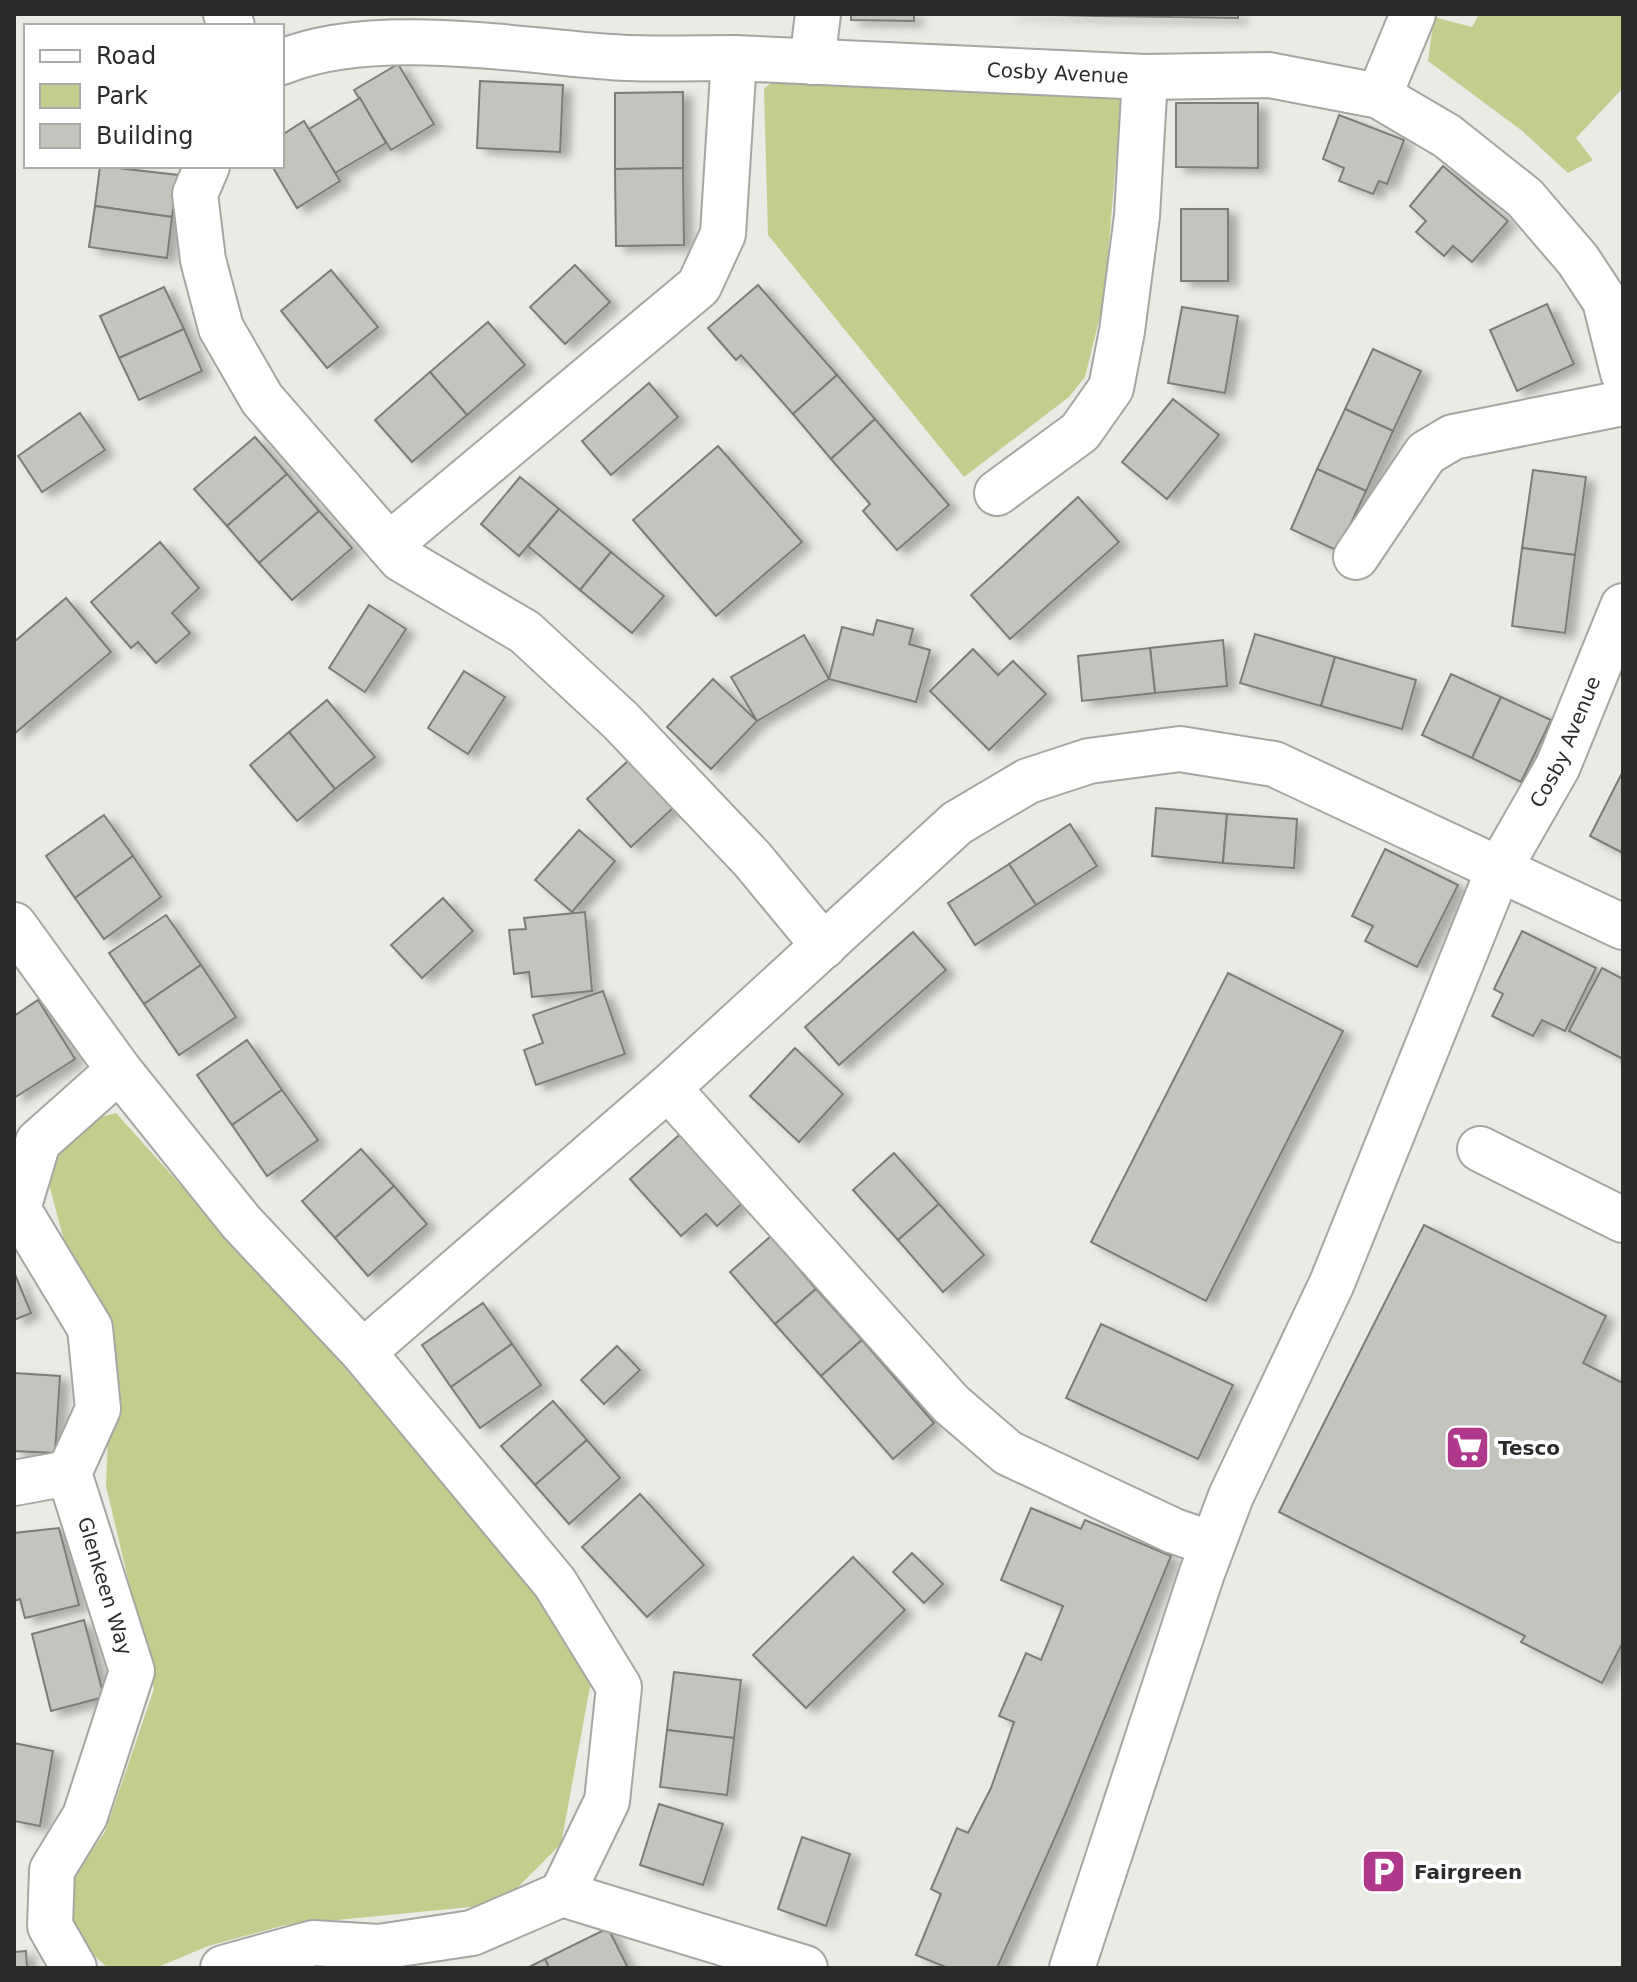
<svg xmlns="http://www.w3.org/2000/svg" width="1637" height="1982" font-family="'DejaVu Sans',sans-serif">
  <defs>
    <filter id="shadow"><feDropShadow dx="9" dy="5" stdDeviation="4" flood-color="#0004"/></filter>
  </defs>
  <rect width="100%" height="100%" fill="#eaebe5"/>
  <g fill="#c4cd8e">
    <path d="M1479,14H1623V88L1576,138L1593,160L1568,173L1521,130L1428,61L1434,17L1472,27Z"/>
    <path d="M782,73L1122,92L1104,300L1085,377L1069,397L964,477L768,235L764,89Z"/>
    <path d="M116,1113L546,1592L592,1676L561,1844L501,1904L285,1925L208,1946L156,1968H108L81,1944L71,1914V1878L105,1832L154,1689L106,1486L109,1410L45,1169L85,1121Z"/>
  </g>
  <g fill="#c3c4be" stroke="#7c7d78" stroke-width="2" filter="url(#shadow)">
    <path d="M851,14H914V21L851,20Z"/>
    <path d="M1008,14H1096V16Z"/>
    <path d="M1096,14H1172V17L1096,16Z"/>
    <path d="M1172,14H1238V18L1172,17Z"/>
    <path d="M398,64L434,124L391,150L354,90Z"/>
    <path d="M480,81L563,85L560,152L477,148Z"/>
    <path d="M683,92V168L615,169V93Z"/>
    <path d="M360,98L386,143L335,173L309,129Z"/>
    <path d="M1176,103H1258V168L1176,167Z"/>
    <path d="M1339,115L1404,140L1387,184L1379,181L1373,194L1339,181L1344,168L1323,159Z"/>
    <path d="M304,121L340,181L297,208L272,166H282V135Z"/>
    <path d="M100,166L178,175L172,217L95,206Z"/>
    <path d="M1443,166L1508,221L1472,262L1453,246L1444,256L1416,232L1426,221L1410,206Z"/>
    <path d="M683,168L684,245L616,246L615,169Z"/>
    <path d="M95,206L172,217L167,258L89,247Z"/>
    <rect x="1181" y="209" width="47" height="72"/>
    <path d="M575,265L610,302L565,344L530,307Z"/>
    <path d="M331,270L378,327L327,368L281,311Z"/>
    <path d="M758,285L837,375L793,414L741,355L736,360L708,328Z"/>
    <path d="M164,287L184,329L119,358L100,316Z"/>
    <path d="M1547,304L1574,364L1517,391L1490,330Z"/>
    <path d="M1182,307L1238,316L1225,393L1168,383Z"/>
    <path d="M488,322L525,365L467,415L430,372Z"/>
    <path d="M184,329L202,371L139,400L119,358Z"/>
    <path d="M1373,349L1421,371L1393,431L1345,409Z"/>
    <path d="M430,372L467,415L412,462L375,420Z"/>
    <path d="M837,375L875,419L831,459L793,414Z"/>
    <path d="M649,383L678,417L611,475L582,441Z"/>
    <path d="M1173,399L1219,435L1167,499L1122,462Z"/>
    <path d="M1345,409L1393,431L1366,491L1317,469Z"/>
    <path d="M80,413L105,450L42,492L18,456Z"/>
    <path d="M875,419L949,505L897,550L863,511L870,504L831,459Z"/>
    <path d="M255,437L287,474L227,526L194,489Z"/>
    <path d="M718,446L802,542L716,616L633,520Z"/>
    <path d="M1317,469L1366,491L1338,551L1291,529Z"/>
    <path d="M1533,470L1586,477L1575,555L1522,548Z"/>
    <path d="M287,474L319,511L259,563L227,526Z"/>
    <path d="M520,477L559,509L519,556L481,524Z"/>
    <path d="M1078,497L1119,542L1010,639L971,595Z"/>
    <path d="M559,509L611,552L580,590L528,546Z"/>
    <path d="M319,511L352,548L292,600L259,563Z"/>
    <path d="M160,542L199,588L172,613L190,633L156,663L138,642L131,648L91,602Z"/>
    <path d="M1522,548L1575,555L1565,633L1512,626Z"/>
    <path d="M611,552L664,596L632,633L580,590Z"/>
    <path d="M66,598L111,652L14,734V642Z"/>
    <path d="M369,605L406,629L365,692L329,668Z"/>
    <path d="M877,620L913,629L909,644L930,650L916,702L829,679L842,627L873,635Z"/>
    <path d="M1255,634L1335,657L1321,706L1240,683Z"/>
    <path d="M804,635L829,679L757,721L731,677Z"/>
    <path d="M1223,640L1227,686L1155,693L1150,648Z"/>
    <path d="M1150,648L1155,693L1082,701L1078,656Z"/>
    <path d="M973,649L998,675L1013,661L1046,694L989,750L930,691Z"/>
    <path d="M1335,657L1416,680L1402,729L1321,706Z"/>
    <path d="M464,671L505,697L468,754L428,728Z"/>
    <path d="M1451,674L1501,697L1472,758L1422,735Z"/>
    <path d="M713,679L757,721L711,769L667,727Z"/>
    <path d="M1501,697L1551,720L1521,782L1472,758Z"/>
    <path d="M327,700L375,757L335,789L289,732Z"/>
    <path d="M289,732L335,789L297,821L250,765Z"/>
    <path d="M630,759L675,806L631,847L587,799Z"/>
    <path d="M1622,773H1623V853L1590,836Z"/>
    <path d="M1156,808L1227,814L1223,863L1152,856Z"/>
    <path d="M1227,814L1297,819L1294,868L1223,863Z"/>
    <path d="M104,815L133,856L75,898L46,856Z"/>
    <path d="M1070,824L1097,866L1036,905L1009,864Z"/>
    <path d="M579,830L615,861L572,912L535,880Z"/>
    <path d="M1385,849L1458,885L1417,967L1365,941L1373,926L1352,916Z"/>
    <path d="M133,856L161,897L104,939L75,898Z"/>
    <path d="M1009,864L1036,905L975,945L948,903Z"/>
    <path d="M443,898L473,931L422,978L391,945Z"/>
    <path d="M585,912L592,991L532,997L529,972L514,974L509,930L526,929L524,918Z"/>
    <path d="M166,915L201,965L144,1004L109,953Z"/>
    <path d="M1522,931L1596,968L1565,1031L1542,1020L1533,1036L1492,1016L1503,994L1494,989Z"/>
    <path d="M913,932L946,970L839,1065L805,1027Z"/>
    <path d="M201,965L236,1017L179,1055L144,1004Z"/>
    <path d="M1602,968L1623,979V1059L1569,1031Z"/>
    <path d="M1228,973L1343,1031L1206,1301L1091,1242Z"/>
    <path d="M603,991L625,1054L536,1085L524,1050L543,1043L533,1015Z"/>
    <path d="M38,1000L75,1059L14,1098V1016Z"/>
    <path d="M247,1040L282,1090L232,1125L197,1075Z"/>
    <path d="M795,1048L843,1094L799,1142L750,1096Z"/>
    <path d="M282,1090L318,1140L267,1176L232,1125Z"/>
    <path d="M687,1128L748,1198L717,1226L706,1214L681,1236L630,1179Z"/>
    <path d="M361,1149L394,1186L335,1238L302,1201Z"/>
    <path d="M894,1153L939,1204L898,1240L853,1190Z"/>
    <path d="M394,1186L427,1224L368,1276L335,1238Z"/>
    <path d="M939,1204L984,1255L943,1292L898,1240Z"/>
    <path d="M1424,1225L1606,1316L1583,1363L1623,1383V1642L1602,1683L1521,1642L1525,1636L1279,1512Z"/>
    <path d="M771,1236L816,1289L775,1324L730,1272Z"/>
    <path d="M14,1272L31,1313L14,1320Z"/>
    <path d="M816,1289L862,1340L821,1376L775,1324Z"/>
    <path d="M483,1303L512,1344L451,1387L422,1345Z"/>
    <path d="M1101,1324L1233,1385L1198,1459L1066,1398Z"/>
    <path d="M862,1340L934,1423L893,1459L821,1376Z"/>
    <path d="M512,1344L541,1385L480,1428L451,1387Z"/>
    <path d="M617,1346L640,1370L604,1404L581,1380Z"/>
    <path d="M14,1373L60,1376L55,1453L14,1451Z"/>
    <path d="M553,1401L587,1440L535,1485L501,1446Z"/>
    <path d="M587,1440L620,1478L569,1524L535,1485Z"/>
    <path d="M640,1494L704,1565L647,1617L582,1547Z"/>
    <path d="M1031,1508L1081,1529L1085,1520L1171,1556L1064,1817L997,1968H948L916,1955L941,1894L931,1889L957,1828L968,1833L991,1788L1014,1722L999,1716L1026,1653L1041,1660L1063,1606L1001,1580Z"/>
    <path d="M59,1528L79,1605L25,1618L20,1599L14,1601V1533Z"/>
    <path d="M912,1553L943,1584L924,1603L893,1572Z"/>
    <path d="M853,1557L905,1610L806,1708L753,1655Z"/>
    <path d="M84,1620L104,1697L51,1711L32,1634Z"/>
    <path d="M674,1672L741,1680L734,1738L667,1730Z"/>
    <path d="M667,1730L734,1738L727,1795L660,1787Z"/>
    <path d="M14,1743L53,1751L40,1826L14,1821Z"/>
    <path d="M659,1804L723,1824L703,1885L640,1865Z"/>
    <path d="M802,1837L850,1854L826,1926L778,1909Z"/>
    <path d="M608,1928L628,1968H549L545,1959Z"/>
    <path d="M26,1951L27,1968H14V1952Z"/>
    <path d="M545,1959L549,1968H527Z"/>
  </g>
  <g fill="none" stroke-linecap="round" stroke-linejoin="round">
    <defs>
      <g id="street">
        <path d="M226,14L232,26"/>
        <path id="s1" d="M734,58L1145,77L1269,75L1379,96L1447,136L1525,198L1578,260L1605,301L1623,373"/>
        <path d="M282,62C371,25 514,50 611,57C651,60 693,58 734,58L723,234L699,286L389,545"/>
        <path d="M812,62L818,14"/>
        <path d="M1379,96L1413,14"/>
        <path d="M207,166L195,194L203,260L221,328L262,399L401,559L525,632L621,721L752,859L824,946"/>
        <path d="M997,493L1080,432L1111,388L1122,331L1137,216L1145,77"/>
        <path d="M1356,557L1426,453L1453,437L1623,403"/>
        <path d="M14,925L119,1070L241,1222L363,1352L555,1583L619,1687L607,1801L562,1894L805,1968"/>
        <path d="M668,1088L951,1404L1008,1453L1174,1531L1212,1544"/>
        <path d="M1480,1149L1623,1220"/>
        <path d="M363,1352L668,1088L957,823L1028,781L1089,761L1180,749L1274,764L1623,927"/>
        <path d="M14,1483L69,1473"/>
        <path d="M74,1968L50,1926L52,1870L85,1816L132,1671L69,1473L98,1409L90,1328L18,1209L38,1142L119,1070"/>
        <path d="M223,1968L313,1943L379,1947L472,1933L562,1894"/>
        <path id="s2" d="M1072,1968L1202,1573L1231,1496L1332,1283L1498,871L1558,766L1623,606"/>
      </g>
    </defs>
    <use href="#street" stroke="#a5a6a1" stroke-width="48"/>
    <use href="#street" stroke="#fff" stroke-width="44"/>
  </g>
  <defs>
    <symbol id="supermarket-square" viewBox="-11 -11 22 22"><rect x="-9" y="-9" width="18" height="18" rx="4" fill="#b0388c" stroke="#fff"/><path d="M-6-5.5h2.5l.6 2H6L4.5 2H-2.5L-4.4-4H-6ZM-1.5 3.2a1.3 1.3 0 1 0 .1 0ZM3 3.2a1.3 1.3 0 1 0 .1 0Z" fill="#fff"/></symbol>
    <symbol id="parking-square" viewBox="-11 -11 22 22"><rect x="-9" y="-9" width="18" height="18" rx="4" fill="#b0388c" stroke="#fff"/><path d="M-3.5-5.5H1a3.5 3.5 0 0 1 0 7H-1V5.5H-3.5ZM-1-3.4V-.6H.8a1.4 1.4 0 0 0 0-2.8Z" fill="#fff"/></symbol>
  </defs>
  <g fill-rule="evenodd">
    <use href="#supermarket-square" x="1442" y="1422" width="51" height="51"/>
    <use href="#parking-square" x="1358" y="1846" width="51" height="51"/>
  </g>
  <g text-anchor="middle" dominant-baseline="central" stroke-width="8" stroke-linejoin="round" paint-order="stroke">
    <g font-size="20" fill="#2c2d2b" stroke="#fff">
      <text stroke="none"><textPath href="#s1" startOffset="324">Cosby Avenue</textPath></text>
      <text stroke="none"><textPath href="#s2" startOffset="1324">Cosby Avenue</textPath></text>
      <text transform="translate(105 1586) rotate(73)">Glenkeen Way</text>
    </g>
    <g font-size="20" font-weight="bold" fill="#2c2d2b" stroke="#fff" text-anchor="start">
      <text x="1498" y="1448">Tesco</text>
      <text x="1414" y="1872">Fairgreen</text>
    </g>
  </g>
  <rect width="1637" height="1982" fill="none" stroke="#2c2d2b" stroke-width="32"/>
  <rect x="24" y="24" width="260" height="144" fill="#ffffff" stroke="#ababaa" stroke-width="2"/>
  <rect x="40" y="50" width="40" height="12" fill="#ffffff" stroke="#ababaa" stroke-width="2"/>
  <text x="96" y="64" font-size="24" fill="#2c2d2b">Road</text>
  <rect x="40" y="84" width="40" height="24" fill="#c4cd8e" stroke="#ababaa" stroke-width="2"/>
  <text x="96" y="104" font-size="24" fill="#2c2d2b">Park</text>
  <rect x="40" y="124" width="40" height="24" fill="#c3c4be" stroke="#ababaa" stroke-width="2"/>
  <text x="96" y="144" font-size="24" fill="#2c2d2b">Building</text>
</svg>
